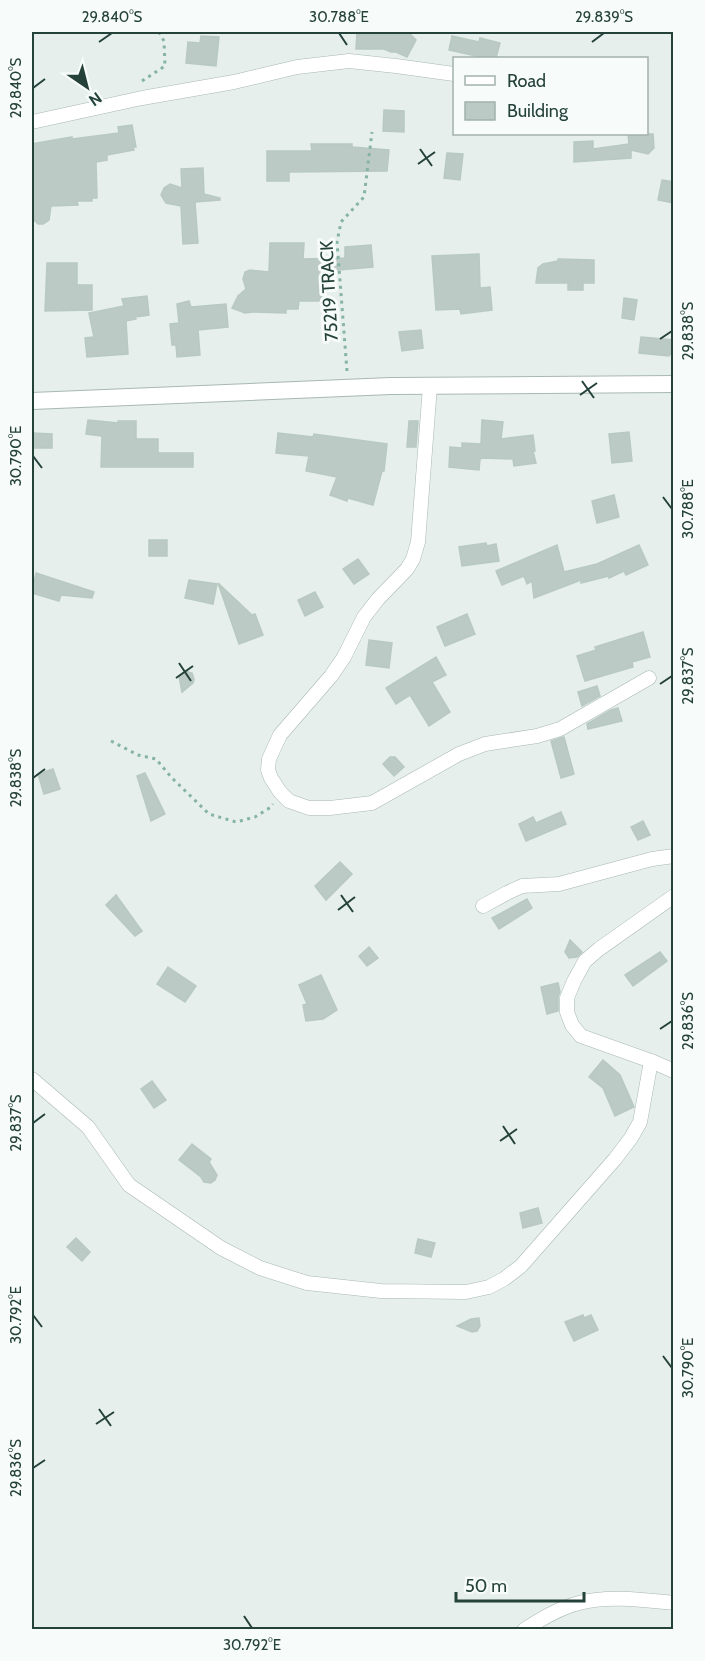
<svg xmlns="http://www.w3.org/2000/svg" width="705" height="1661" font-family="Cabin,sans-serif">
  <rect width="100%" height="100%" fill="#e6efeb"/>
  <g fill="#bbcac4" stroke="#b8c9c2" stroke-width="1.5">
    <path d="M357,32H408L416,40L407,57L396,52H391L384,49H356Z"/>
    <path d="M201,36L219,37L216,66L186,63L188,42L200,43Z"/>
    <path d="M452,36L479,42L480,38L500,43L496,58H485L449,50Z"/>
    <path d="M384,110L404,111V132L383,131Z"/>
    <path d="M132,125L136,147H133L134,150L107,155V160L96,162L97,198H92V201H77L78,205L51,206L49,220L43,224H38L32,218V144L72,137V139L119,133L118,127Z"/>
    <path d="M628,134H653L654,148L648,154L631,150V158L574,162V142L593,141V149L629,144Z"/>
    <path d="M311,144H352V147L389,150L387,171L289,172V181H267V151H312Z"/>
    <path d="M447,153L463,154L460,180L444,178Z"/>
    <path d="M203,168L204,194L220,198V200L195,202L198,243L183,244L181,206L166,203L161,195L164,188L170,184L182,188L181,169Z"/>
    <path d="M662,180L674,182V203L658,200Z"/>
    <path d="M270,243H304L303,259L345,258V247L371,245L373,267L326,271L327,285H324V301H299L298,309H286V313L253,312L245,313L232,308L238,296L246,289L243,279L245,272L250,270L269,272Z"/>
    <path d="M479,254L480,288L490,287L492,310L461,314L460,309L436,310L432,256Z"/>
    <path d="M558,259L594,260V283H583V290H568V283H536L538,268L543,264L558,261Z"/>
    <path d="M47,263H77V285H92V310L45,311Z"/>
    <path d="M147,296L149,315L135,317L136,319L126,321L128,354L87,357L85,338L94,337L89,313L124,306L122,299Z"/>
    <path d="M624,298L637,300L634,320L622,318Z"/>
    <path d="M189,301L191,307L226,304L228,327L198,330L200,355L177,357L176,345H172L170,324L179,323L177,304Z"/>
    <path d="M421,330L423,348L402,351L399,332Z"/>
    <path d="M641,337L674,340V355L670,354L669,356L639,353Z"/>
    <path d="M88,420L118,423V421H136V439H158V453H193V467H101L102,436L86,434Z"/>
    <path d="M482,420L503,422L501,439L533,435L535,451H533L536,463L514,466L513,459L483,458L480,459L479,470L449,467L450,447L462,448V443L481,444Z"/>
    <path d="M409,421H418L416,447H407Z"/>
    <path d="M629,432L632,461L612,463L609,434Z"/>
    <path d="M32,433L52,434V448H32Z"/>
    <path d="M278,433L313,437L314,434L387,444L384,471H382L373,505L348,498L347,501L330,495L337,477L306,471L309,456L276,453Z"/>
    <path d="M614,495L619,517L597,523L592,501Z"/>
    <rect x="149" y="540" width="18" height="16"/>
    <path d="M486,543L487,546L496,544L499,561L462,566L459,547Z"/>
    <path d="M557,545L564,572L597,564L639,545L648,565L626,575L624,571L609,578V576L581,583V580L534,598L532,581L527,584L524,576L502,585L496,571Z"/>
    <path d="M358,559L369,574L354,584L343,569Z"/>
    <path d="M36,573L94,592L92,598L61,595L59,601L32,593Z"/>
    <path d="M189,580L217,584L213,604L185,598Z"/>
    <path d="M218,583L252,615L255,614L263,635L239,644Z"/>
    <path d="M315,592L323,607L305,616L298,600Z"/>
    <path d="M467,614L475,634L445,646L437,627Z"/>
    <path d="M643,632L650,657L632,662L633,667L585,681L577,656L596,650L595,647Z"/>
    <path d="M369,640L392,643L389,668L366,665Z"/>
    <path d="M436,657L446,675L432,682L450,712L429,726L410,695L396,704L386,688Z"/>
    <path d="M185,671L192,673L194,679L193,683L182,692L179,676Z"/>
    <path d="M597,686L600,696L582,706L578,692Z"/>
    <path d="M618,708L622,721L588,729L587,724L611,710Z"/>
    <path d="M564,737L574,774L561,778L551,741Z"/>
    <path d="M390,757H395L404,767L394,776L383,764Z"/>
    <path d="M53,769L60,789L44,794L38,774Z"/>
    <path d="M145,773L165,814L151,821L137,776Z"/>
    <path d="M561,812L566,824L526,841L519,824L533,817L536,823Z"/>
    <path d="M643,821L650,835L638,840L631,827Z"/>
    <path d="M340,862L352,874L326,900L315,886Z"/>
    <path d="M116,895L142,931L135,936L106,905Z"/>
    <path d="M527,899L532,908L499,929L492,918Z"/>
    <path d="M570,940L582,952L577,957L569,958L565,952Z"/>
    <path d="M369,947L378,958L367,966L359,956Z"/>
    <path d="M660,952L667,961L633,986L625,975Z"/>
    <path d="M168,967L196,986L185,1002L157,984Z"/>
    <path d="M321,975L337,1010L323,1019L306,1021L303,1005L307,1004L299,985Z"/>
    <path d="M558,983L560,992L558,997V1011L547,1014L541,987Z"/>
    <path d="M603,1060L620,1075L634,1107L615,1116L603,1088L589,1077Z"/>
    <path d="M152,1081L166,1100L154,1108L141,1089Z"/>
    <path d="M192,1144L211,1159L209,1162L217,1175L215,1180L211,1183L204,1182L201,1177L179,1160Z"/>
    <path d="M538,1208L542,1223L523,1228L520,1213Z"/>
    <path d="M76,1238L90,1252L82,1261L67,1247Z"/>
    <path d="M418,1239L435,1243L431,1257L415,1253Z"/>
    <path d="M583,1315L584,1318L591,1315L598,1330L574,1341L565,1322Z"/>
    <path d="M479,1318L480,1326L477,1331L472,1332L457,1326L471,1319Z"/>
  </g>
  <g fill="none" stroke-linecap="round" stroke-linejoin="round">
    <defs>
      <g id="minor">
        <path d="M32,122L142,98L234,82L297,67L349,61L396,66L454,74"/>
        <path d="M430,386L418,542L413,559L407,569L378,599L364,617L344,657L331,676L280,735L269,759L268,770L271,778L280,792L289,801L309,808H330L372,803L459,754L485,744L537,736L560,729L649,678"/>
        <path d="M483,906L507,893L522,886L559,884L652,859L674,856"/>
        <path d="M651,1061L674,1071"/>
        <path d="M32,1079L88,1127L129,1185L221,1248L260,1268L307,1283L381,1291L466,1292L489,1287L504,1279L521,1266L615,1159L631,1138L640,1122L651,1061L581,1036L572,1025L567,1012V998L574,981L585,961L599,949L674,896"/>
        <path d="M524,1630C541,1619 559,1608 579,1603C608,1595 644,1600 674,1603"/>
      </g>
      <path id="tertiary" d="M32,401L391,386L674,384"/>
    </defs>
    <use href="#minor" stroke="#a8b8b2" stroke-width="15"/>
    <use href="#tertiary" stroke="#a8b8b2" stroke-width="18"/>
    <g stroke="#86b3a5" stroke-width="3" stroke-dasharray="3 4.5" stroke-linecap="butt">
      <path d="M142,81L165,66L164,41L159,32"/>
      <path d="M347,371L337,242L341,222L364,197L372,132"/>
      <path d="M111,741L138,755L156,759L171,777L209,814L236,822L255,817L271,807L273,804"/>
    </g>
    <use href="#minor" stroke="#fff" stroke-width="14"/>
    <use href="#tertiary" stroke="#fff" stroke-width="16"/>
  </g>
  <path fill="none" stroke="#24423a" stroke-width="2" d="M339,33L347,45M99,42L112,33M592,42L604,33M33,88L45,79M420,149L432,166M418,164L435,152M660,339L672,331M582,381L594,398M580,395L597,383M33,456L42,468M663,497L672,509M179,663L191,681M176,678L193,666M660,684L672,676M33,778L45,769M341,895L353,912M338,910L355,897M660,1029L672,1021M33,1123L45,1114M503,1126L515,1144M500,1141L517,1129M33,1315L42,1327M663,1356L672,1368M99,1409L111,1426M96,1424L114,1412M33,1468L45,1460M244,1616L252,1628"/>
  <g text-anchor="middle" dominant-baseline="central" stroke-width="6" stroke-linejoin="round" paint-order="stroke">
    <g font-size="18" fill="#24423a" stroke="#f7fbf9">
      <text transform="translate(329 291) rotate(-93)">75219 TRACK</text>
    </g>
  </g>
  <rect width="705" height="1661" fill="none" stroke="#f7fbf9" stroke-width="66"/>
  <rect x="453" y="57" width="195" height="78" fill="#f7fbf9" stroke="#a3b1ad" stroke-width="1.5"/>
  <rect x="465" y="76" width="30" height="9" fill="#ffffff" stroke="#a3b1ad" stroke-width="1.5"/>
  <text x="507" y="87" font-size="18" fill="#24423a">Road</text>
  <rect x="465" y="102" width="30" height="18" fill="#bbcac4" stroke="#a3b1ad" stroke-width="1.5"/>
  <text x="507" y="117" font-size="18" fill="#24423a">Building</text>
  <g transform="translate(87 87) rotate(145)" stroke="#f7fbf9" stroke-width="4.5" paint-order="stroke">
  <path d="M0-4.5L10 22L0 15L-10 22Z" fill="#24423a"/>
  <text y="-9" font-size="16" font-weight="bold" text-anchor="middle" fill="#24423a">N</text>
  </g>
  <path d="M456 1592v9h128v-9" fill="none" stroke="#24423a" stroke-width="3"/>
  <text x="465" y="1592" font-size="18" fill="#24423a" stroke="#f7fbf9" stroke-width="4.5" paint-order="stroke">50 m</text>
  <rect x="33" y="33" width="639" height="1595" fill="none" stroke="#24423a" stroke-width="2"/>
  <g font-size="15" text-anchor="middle" fill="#24423a">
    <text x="112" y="22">29.840°S</text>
    <text x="339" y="22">30.788°E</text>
    <text x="604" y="22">29.839°S</text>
    <text transform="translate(16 88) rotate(-90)" y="5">29.840°S</text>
    <text transform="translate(688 331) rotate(-90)" y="5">29.838°S</text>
    <text transform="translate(16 456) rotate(-90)" y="5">30.790°E</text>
    <text transform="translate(688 509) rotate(-90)" y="5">30.788°E</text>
    <text transform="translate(688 676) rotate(-90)" y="5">29.837°S</text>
    <text transform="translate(16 778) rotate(-90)" y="5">29.838°S</text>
    <text transform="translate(688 1021) rotate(-90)" y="5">29.836°S</text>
    <text transform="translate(16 1123) rotate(-90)" y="5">29.837°S</text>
    <text transform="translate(16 1315) rotate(-90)" y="5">30.792°E</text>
    <text transform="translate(688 1368) rotate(-90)" y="5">30.790°E</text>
    <text transform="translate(16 1468) rotate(-90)" y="5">29.836°S</text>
    <text x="252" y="1650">30.792°E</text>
  </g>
</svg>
